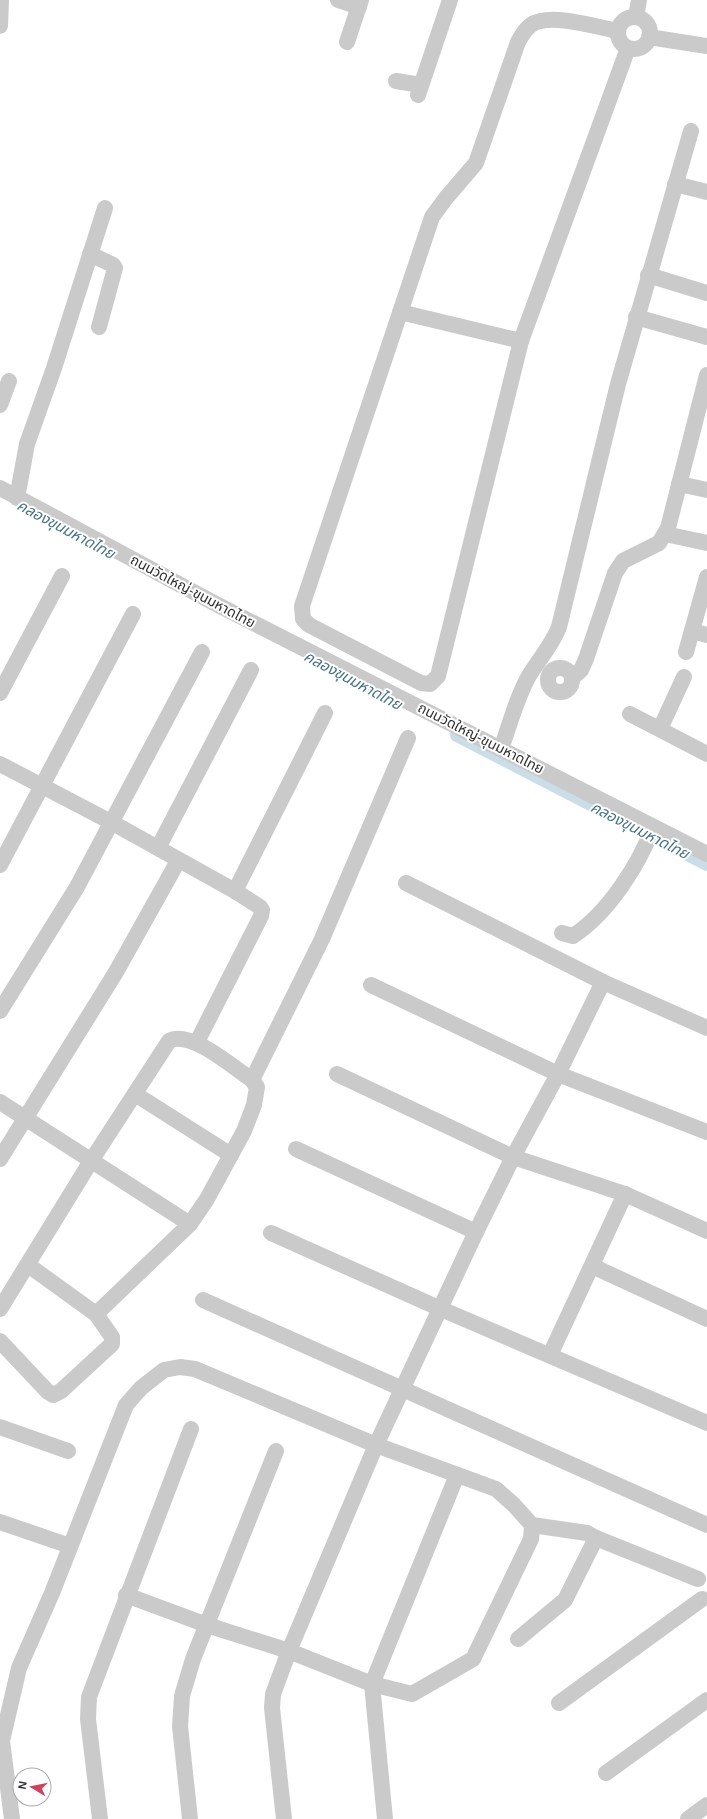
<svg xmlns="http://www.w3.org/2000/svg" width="707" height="1819" font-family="Helvetica,'Noto Sans Thai',sans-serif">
  <rect width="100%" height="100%" fill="#fff"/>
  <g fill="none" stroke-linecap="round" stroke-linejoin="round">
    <path stroke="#cbdee7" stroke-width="14" d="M457,735L707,864"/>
    <g stroke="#cacaca" stroke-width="16">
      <path d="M338,0L359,7"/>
      <path d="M636,17L639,0"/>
      <circle cx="634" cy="33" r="16"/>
      <path d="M0,26L1,0"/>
      <path d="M618,31C597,27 549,12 531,25C525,29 522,35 518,42L476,163L446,198L432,217L302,606L303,619L309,625L421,683L430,684L438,676L521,341L628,48"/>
      <path d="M649,37L707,46"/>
      <path d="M347,42L361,0"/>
      <path d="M396,81L421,85"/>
      <path d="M418,95L450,0"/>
      <path d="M675,184L707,192"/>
      <path d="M90,254L113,265L115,268L99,327"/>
      <path d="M648,275L707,293"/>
      <path d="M400,312L521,341"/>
      <path d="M636,317L707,337"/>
      <path d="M0,405L9,381"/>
      <path d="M679,484L707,490"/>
      <path d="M0,488L216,604L707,854"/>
      <path d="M17,498L27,444L54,368L105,208"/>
      <path d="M665,534L707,543"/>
      <path d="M692,631L707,635"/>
      <path d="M686,652L707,577"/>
      <circle cx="560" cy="680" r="12"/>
      <path d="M572,678L581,670L586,659L615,573L623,561L659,543L668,528L707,375"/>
      <path d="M0,693L62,576"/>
      <path d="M630,714L707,754"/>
      <path d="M660,729L684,677"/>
      <path d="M501,749C510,724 517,696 530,674C540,658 552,645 559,627L618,384L691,131"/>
      <path d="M0,764L111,822L235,891L260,907L262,910L261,916L197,1042"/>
      <path d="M158,848L251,670"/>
      <path d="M0,865L133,614"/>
      <path d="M406,883L603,982L707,1028"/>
      <path d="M235,891L325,713"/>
      <path d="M562,933L573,936C608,913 639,865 653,827"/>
      <path d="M371,985L558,1074L707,1132"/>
      <path d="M0,1011L77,887L202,652"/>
      <path d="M337,1074L513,1157L625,1194L707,1231"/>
      <path d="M252,1080L322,939L408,738"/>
      <path d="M135,1094L231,1155"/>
      <path d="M0,1102L190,1224"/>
      <path d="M296,1149L476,1232"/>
      <path d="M0,1159L116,972L178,861"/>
      <path d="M271,1233L441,1309L707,1423"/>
      <path d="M592,1266L707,1319"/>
      <path d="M203,1300L707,1525"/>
      <path d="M0,1309L91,1161L169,1041C190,1029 234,1068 252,1080L257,1087L254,1105L244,1131L207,1199L190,1224L96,1314"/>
      <path d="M0,1341L48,1392L53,1395L61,1391L112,1344V1337L96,1314L28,1265"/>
      <path d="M550,1355L625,1194"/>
      <path d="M0,1427L68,1451"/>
      <path d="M0,1522L70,1546"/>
      <path d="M126,1595L207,1625L289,1651L372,1684L412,1694L473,1659L531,1539L532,1525"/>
      <path d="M518,1639L565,1600L596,1538"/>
      <path d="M559,1703L702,1599"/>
      <path d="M606,1773L707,1700"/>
      <path d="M12,1819L2,1741L19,1668L52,1593L126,1405L141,1388L164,1370L180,1367L195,1369L376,1445L496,1489L514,1505L532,1525L587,1533L596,1538L698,1579"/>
      <path d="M100,1819L88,1719L89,1697L191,1429"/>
      <path d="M190,1819L180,1726L182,1696L193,1659L276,1451"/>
      <path d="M284,1819L272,1708L273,1694L289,1651L376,1445L476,1232L513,1157L558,1074L603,982"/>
      <path d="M385,1819L372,1684L457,1475"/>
      <path d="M688,1819L707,1805"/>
    </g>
  </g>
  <g text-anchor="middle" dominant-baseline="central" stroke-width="4" stroke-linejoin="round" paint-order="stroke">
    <g font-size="14" fill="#2d2d2d" stroke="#fff">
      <text transform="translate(193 591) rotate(28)">ถนนวัดใหญ่-ขุนมหาดไทย</text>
      <text transform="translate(481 738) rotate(27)">ถนนวัดใหญ่-ขุนมหาดไทย</text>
    </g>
    <g font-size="15" font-style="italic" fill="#457385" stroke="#fff">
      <text transform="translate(66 529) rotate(28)">คลองขุนมหาดไทย</text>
      <text transform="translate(353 680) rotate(28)">คลองขุนมหาดไทย</text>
      <text transform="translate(640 830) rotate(27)">คลองขุนมหาดไทย</text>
    </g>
  </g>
  <g transform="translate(32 1787) rotate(280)"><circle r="19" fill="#ffffff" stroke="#ababab"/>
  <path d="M0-3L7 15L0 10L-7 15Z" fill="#cf445c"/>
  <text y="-6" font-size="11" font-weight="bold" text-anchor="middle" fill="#2d2d2d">N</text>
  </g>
</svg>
